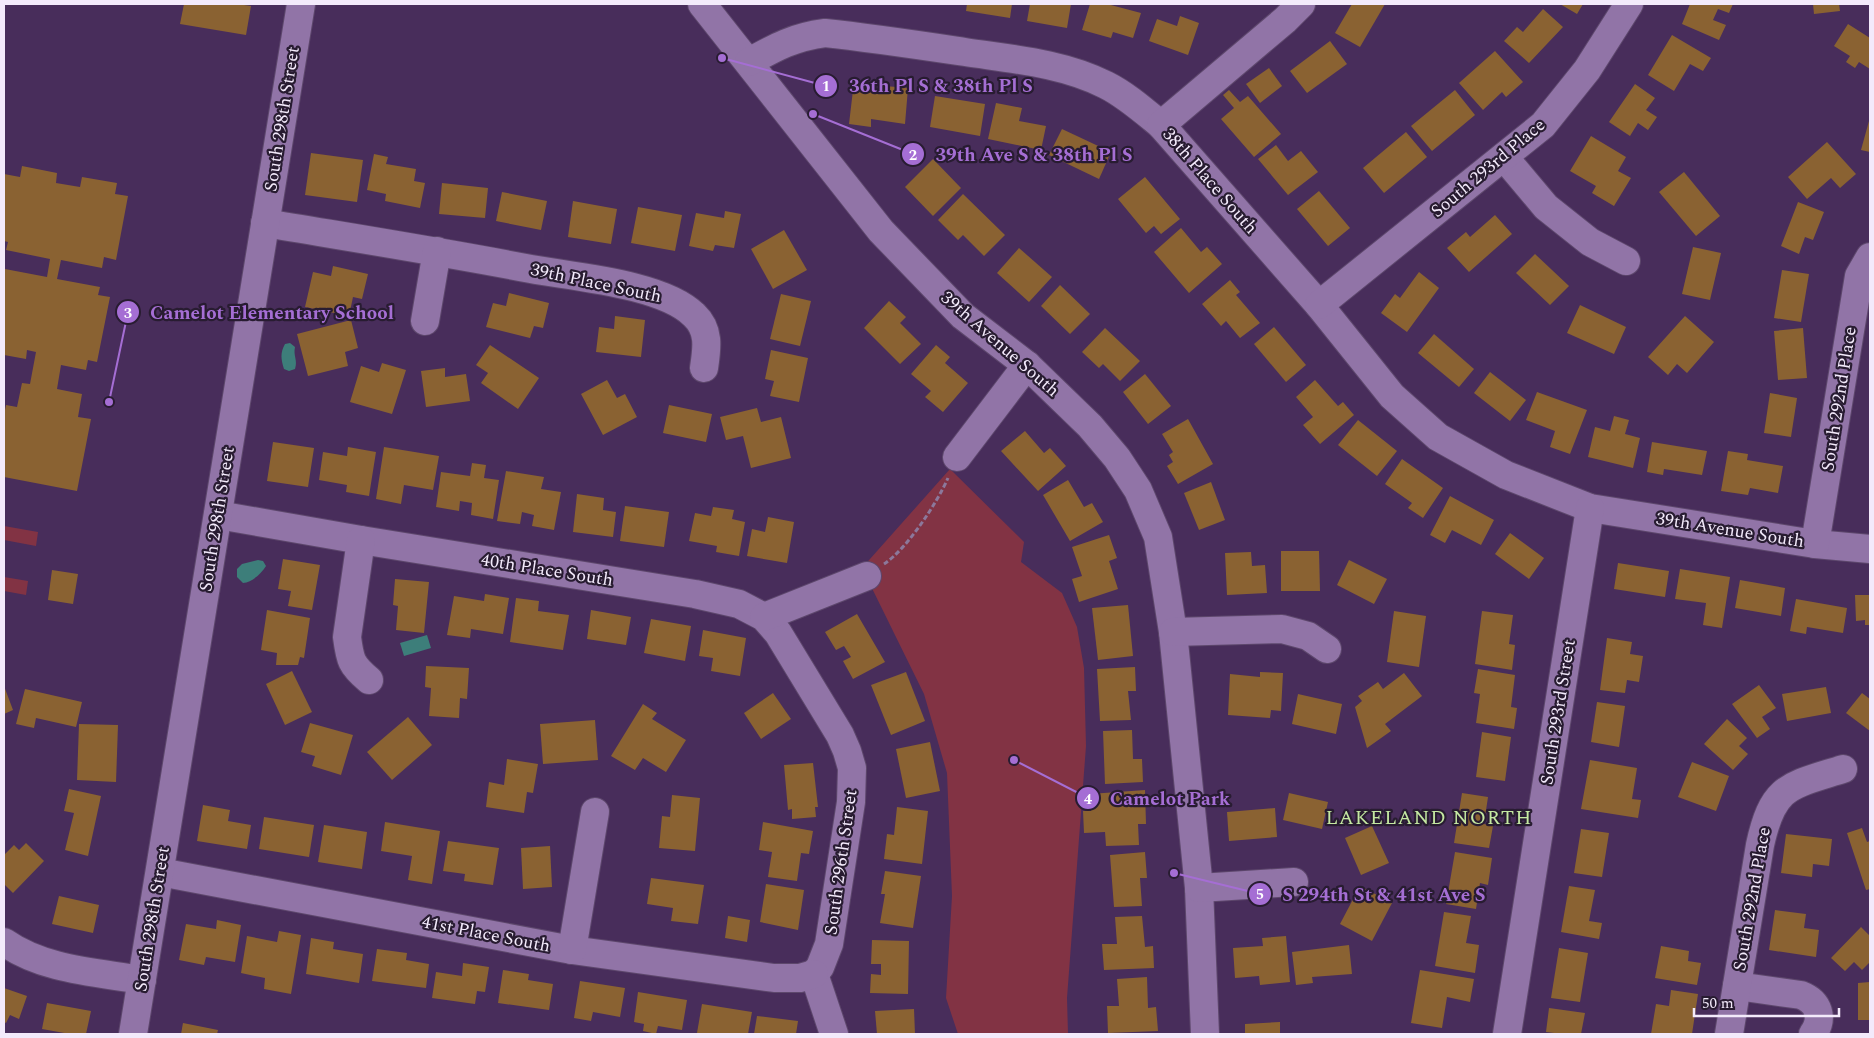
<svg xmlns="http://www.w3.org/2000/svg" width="1874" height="1038" font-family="Spectral,serif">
  <rect width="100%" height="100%" fill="#482d5b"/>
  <g fill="#823344">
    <path d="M950,469L1024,542L1021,562L1062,593L1077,627L1084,668L1086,746L1067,998L1068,1034H958L946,998L952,896L947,773L924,694L862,568Z"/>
    <path d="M4,526L38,532L36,546L4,540Z"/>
    <path d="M4,577L28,581L26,595L4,591Z"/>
  </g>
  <g fill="#3d7e7a">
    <path d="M290,343L295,347C293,356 298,360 295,369L289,371L284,369C281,359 280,353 285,344Z"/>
    <path d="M258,560L263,561L266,566C261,574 252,582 243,583L237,577V569L242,564Z"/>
    <path d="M427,635L431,648L404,656L400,643Z"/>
  </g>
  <g fill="#8a6232">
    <path d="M184,4H237L251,6L246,35L180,24Z"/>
    <path d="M967,4H1012L1010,18L966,11Z"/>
    <path d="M1030,4H1071L1067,28L1027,21Z"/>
    <path d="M1090,4H1107L1141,13L1133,38L1113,32L1111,38L1082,30Z"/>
    <path d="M1352,4H1385L1360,47L1335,33Z"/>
    <path d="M1560,4H1583L1577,14Z"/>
    <path d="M1690,4H1733L1729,13L1718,9L1713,20L1726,25L1719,40L1682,24Z"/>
    <path d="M1813,4H1839L1840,11L1814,14Z"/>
    <path d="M1543,9L1563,27L1529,63L1504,41L1517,27L1523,32Z"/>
    <path d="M1180,16L1199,23L1188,55L1149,41L1157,19L1177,26Z"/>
    <path d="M1848,24L1870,38V69L1859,62L1855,68L1846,62L1850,56L1834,46Z"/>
    <path d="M1672,35L1711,58L1703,71L1690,64L1674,91L1648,75Z"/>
    <path d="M1330,41L1347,64L1307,93L1290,71Z"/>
    <path d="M1495,51L1523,82L1506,97L1502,92L1483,110L1459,83Z"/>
    <path d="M1269,68L1282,86L1260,103L1246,84Z"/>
    <path d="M1635,84L1655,98L1646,110L1657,117L1648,130L1638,123L1630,136L1609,122Z"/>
    <path d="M885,86L908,88L905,124L871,119V127L849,124L853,90L884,93Z"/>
    <path d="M1229,90L1240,102L1248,96L1281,134L1254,157L1221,119L1234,108L1223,95Z"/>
    <path d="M1455,90L1475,115L1432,151L1411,126Z"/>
    <path d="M935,96L985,104L980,136L930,127Z"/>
    <path d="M996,103L1022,108L1019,121L1046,126L1041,150L988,139Z"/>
    <path d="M1869,121L1870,122V152L1861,150Z"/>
    <path d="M1062,129L1111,152L1099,179L1049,155Z"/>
    <path d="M1406,132L1427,157L1384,193L1363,168Z"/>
    <path d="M1591,136L1626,157L1618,171L1631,178L1614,206L1592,193L1596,186L1570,171Z"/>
    <path d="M1827,142L1856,174L1840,188L1831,178L1807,199L1788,177Z"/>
    <path d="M1276,145L1288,161L1301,151L1318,172L1288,195L1258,159Z"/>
    <path d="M311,153L363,160L357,202L305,195Z"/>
    <path d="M374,154L388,157L386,164L416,169L414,181L425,183L420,208L385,201L386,194L367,190Z"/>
    <path d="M933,159L961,188L933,216L905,187Z"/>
    <path d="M22,166L57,173L56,183L80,187L82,177L117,183L115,194L128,196L116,260L104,257L102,268L61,260L57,279L100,287L98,295L110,297L97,362L88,360L86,370L61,365L57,389L82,394L78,417L91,419L77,491L4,477V415L6,405L17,407L22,383L30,384L36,352L27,350L26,359L4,355L5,269L47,277L50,259L6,250L8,242L4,241V174L20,177Z"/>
    <path d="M1684,172L1720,216L1696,236L1659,192Z"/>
    <path d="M1145,177L1180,219L1161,234L1154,226L1146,233L1118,199Z"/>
    <path d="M442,183L488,188L485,218L439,214Z"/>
    <path d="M1319,191L1350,228L1328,246L1297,209Z"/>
    <path d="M502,192L547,201L541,230L496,221Z"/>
    <path d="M963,194L1005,235L984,256L963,235L958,240L938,220Z"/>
    <path d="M573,201L617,209L611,244L568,237Z"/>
    <path d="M1798,202L1824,212L1813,240L1805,237L1799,254L1781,246Z"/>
    <path d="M638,207L682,215L675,251L631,243Z"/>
    <path d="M725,211L741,214L734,248L715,245L713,251L689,246L696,213L724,218Z"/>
    <path d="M1495,215L1512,234L1469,272L1447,248L1466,232L1470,237Z"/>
    <path d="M1181,228L1201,252L1207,247L1222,264L1189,293L1154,252Z"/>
    <path d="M784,230L807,270L773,289L751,249Z"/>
    <path d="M1693,247L1721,253L1710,300L1682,294Z"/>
    <path d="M1019,248L1052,277L1029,302L997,273Z"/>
    <path d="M1535,254L1569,286L1550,305L1516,273Z"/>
    <path d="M333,266L368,274L362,299L353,297L349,316L305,307L313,272L331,276Z"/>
    <path d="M1782,270L1809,274L1801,322L1774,318Z"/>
    <path d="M1419,272L1439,288L1407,332L1381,313L1395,294L1400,298Z"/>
    <path d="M1230,280L1240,292L1236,295L1260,323L1240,338L1226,321L1221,326L1202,304Z"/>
    <path d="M1060,285L1090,314L1070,334L1041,306Z"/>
    <path d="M509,293L549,303L543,328L534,326L530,338L486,327L493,303L506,306Z"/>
    <path d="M781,294L811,301L800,346L770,339Z"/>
    <path d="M889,301L906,317L900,323L921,344L900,364L864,328Z"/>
    <path d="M1580,305L1626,327L1614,354L1567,333Z"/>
    <path d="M615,316L645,320L641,357L596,352L599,327L614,329Z"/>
    <path d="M1685,316L1714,342L1687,373L1677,364L1668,375L1648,357Z"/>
    <path d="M351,320L358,348L345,352L348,366L308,376L297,334Z"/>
    <path d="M1274,327L1306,365L1286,382L1254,344Z"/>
    <path d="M1105,328L1140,361L1120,381L1103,364L1099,368L1082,352Z"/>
    <path d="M1803,328L1807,378L1778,380L1774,331Z"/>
    <path d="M1434,334L1474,369L1459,387L1418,353Z"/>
    <path d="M490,345L539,378L518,409L481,383L488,373L476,365Z"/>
    <path d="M936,345L950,357L945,363L968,383L943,412L925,397L931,391L911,374Z"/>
    <path d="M771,350L808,358L799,402L770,396L774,381L765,379Z"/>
    <path d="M382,363L406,370L392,414L350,402L361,366L379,372Z"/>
    <path d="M445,368V377L466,374L470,401L426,407L421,371Z"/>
    <path d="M1490,372L1526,400L1510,421L1474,393Z"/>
    <path d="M1145,374L1171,406L1148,424L1123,392Z"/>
    <path d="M607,380L617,398L625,394L637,417L603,435L581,394Z"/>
    <path d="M1315,380L1338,406L1343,402L1354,415L1320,444L1303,425L1313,417L1296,397Z"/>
    <path d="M1537,392L1587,410L1570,454L1550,447L1555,431L1526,420Z"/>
    <path d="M1770,393L1797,398L1791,437L1764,433Z"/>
    <path d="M669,405L712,414L706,442L663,433Z"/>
    <path d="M757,408L761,422L781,417L791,458L751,468L743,436L726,440L720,417Z"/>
    <path d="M1614,416L1629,420L1625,434L1640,438L1633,468L1588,457L1595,427L1610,431Z"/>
    <path d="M1188,419L1213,464L1178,484L1167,466L1173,462L1169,455L1173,452L1162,434Z"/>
    <path d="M1358,420L1397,451L1377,476L1338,445Z"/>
    <path d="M1025,431L1044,453L1050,448L1066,466L1038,491L1001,451Z"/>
    <path d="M273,442L314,448L308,487L267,481Z"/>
    <path d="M1652,442L1707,451L1702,475L1664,469L1663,475L1647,472Z"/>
    <path d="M348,447L376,452L369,496L346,492L347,485L319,480L323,452L347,456Z"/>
    <path d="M384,447L439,456L433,490L404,485L401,504L376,499Z"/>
    <path d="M1728,451L1748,454L1747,460L1783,466L1778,493L1750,488L1748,495L1721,491Z"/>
    <path d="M1402,459L1443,488L1423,518L1408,508L1412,503L1385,484Z"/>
    <path d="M472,463L486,465L484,478L499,480L493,519L471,515L472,503L460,501L459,511L436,507L441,472L470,476Z"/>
    <path d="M506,471L544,477L541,489L561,492L554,530L532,526L534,515L522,512L520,524L497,521Z"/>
    <path d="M1068,480L1084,507L1092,503L1103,522L1070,541L1043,495Z"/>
    <path d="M1211,482L1225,520L1199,530L1184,493Z"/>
    <path d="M577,494L604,498L603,510L616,512L613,537L573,532Z"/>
    <path d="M1450,496L1494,520L1481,545L1452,530L1445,543L1430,535Z"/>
    <path d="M625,506L669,512L664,547L620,541Z"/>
    <path d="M713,507L734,510L732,519L745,522L739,556L716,552L717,546L689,541L695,513L711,516Z"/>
    <path d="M768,517L794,522L787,563L747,556L752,529L765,532Z"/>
    <path d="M1510,533L1544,558L1529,579L1495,554Z"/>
    <path d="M1109,535L1117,558L1109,561L1118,589L1079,602L1072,579L1082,576L1072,547Z"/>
    <path d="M1281,551H1319L1320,591H1281Z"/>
    <path d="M1251,552L1252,566L1265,565L1267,593L1227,595L1225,553Z"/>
    <path d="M283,559L320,565L312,610L288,606L291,591L278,589Z"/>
    <path d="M1349,560L1387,579L1374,604L1337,585Z"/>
    <path d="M1618,563L1669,571L1665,597L1614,589Z"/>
    <path d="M1680,569L1730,577L1722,628L1703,625L1706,603L1675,599Z"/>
    <path d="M52,570L78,574L73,604L48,600Z"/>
    <path d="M395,579L429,582L424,633L396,630L398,606L393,605Z"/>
    <path d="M1740,580L1785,588L1781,616L1735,608Z"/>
    <path d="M485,594L509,598L503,634L471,629L470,638L447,635L454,596L484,601Z"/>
    <path d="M1855,595H1870V625H1865V620L1856,621Z"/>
    <path d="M516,598L539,601L538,611L569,615L563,650L510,642Z"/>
    <path d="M1796,599L1847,608L1843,633L1807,627L1806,634L1790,631Z"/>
    <path d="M1128,605L1133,656L1098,660L1092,608Z"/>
    <path d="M267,610L310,618L304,658L300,657L298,665H276L277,653L261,650Z"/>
    <path d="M591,610L631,617L626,645L587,639Z"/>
    <path d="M1394,611L1426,616L1419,667L1387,662Z"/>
    <path d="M1482,611L1513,615L1509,644L1515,645L1512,670L1475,664Z"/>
    <path d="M857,614L885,662L853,679L843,661L851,657L844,646L836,650L825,632Z"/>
    <path d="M651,619L691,626L685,661L644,653Z"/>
    <path d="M703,630L746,638L740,676L711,671L713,658L699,656Z"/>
    <path d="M1607,638L1632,642L1630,654L1643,656L1639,682L1627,680L1625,693L1600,690Z"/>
    <path d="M426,666L469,668L467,699L460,698L459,718L429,716L431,688L425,687Z"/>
    <path d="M1135,667L1136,691H1128L1131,720L1100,721L1097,669Z"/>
    <path d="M1478,669L1515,675L1511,707L1517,708L1514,729L1476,723L1480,694L1474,693Z"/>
    <path d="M292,671L312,712L285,725L266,684Z"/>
    <path d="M906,672L925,721L891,735L871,685Z"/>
    <path d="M1260,672L1283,673L1281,711L1271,710L1270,718L1228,715L1230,674L1260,677Z"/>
    <path d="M1404,673L1422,696L1385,724L1391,731L1367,748L1355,707L1362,701L1358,696L1378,682L1383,689Z"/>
    <path d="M1759,685L1776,708L1762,717L1770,729L1757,738L1732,704Z"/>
    <path d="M4,686L13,710L4,714Z"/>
    <path d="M1826,687L1831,713L1787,721L1782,694Z"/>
    <path d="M25,689L82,702L76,727L36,718L34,728L16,724Z"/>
    <path d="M773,693L791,719L761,739L744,713Z"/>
    <path d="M1862,693L1870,699V731L1846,713Z"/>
    <path d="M1298,694L1342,704L1336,734L1292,724Z"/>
    <path d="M1597,702L1625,706L1619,747L1591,742Z"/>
    <path d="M643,704L657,713L652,719L686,740L666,772L643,758L635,770L611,756Z"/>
    <path d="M408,717L432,745L392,780L367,752Z"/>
    <path d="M1727,719L1747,738L1739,746L1748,754L1733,770L1704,744Z"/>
    <path d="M595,720L598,760L543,764L540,724Z"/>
    <path d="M310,723L353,735L341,775L312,766L315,756L301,752Z"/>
    <path d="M79,724L118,725L116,782L77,780Z"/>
    <path d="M1132,730L1133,759H1142L1143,782L1105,784L1103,731Z"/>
    <path d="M1482,732L1511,737L1505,781L1476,777Z"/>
    <path d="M930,742L940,791L906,798L896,749Z"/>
    <path d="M507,759L538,764L533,793L527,792L524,813L486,807L489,782L504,785Z"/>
    <path d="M1590,760L1637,768L1632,799L1641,800L1638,818L1581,809Z"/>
    <path d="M1692,762L1729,776L1716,811L1678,797Z"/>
    <path d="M813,763L818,807H815L816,817L792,819V809L788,810L784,765Z"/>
    <path d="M69,789L101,796L88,856L65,850L74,813L64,811Z"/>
    <path d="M1145,790L1146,824H1138L1139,845L1106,846L1105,832L1084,833L1083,811H1091L1090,794Z"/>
    <path d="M1289,793L1328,802L1322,829L1283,820Z"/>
    <path d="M1462,793L1488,797L1484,824L1493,826L1489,848L1454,843Z"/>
    <path d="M672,795L700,798L695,851L659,848L662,816L670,817Z"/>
    <path d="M203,805L230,810L228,821L251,825L247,849L197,841Z"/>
    <path d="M897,807L928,811L922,864L884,859L887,834L894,835Z"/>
    <path d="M1275,808L1277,837L1229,841L1227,812Z"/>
    <path d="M264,817L314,825L309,857L259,849Z"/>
    <path d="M385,822L440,831L432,884L408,880L412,856L381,851Z"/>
    <path d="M763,822L813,831L809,854L801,853L797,881L768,877L772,852L759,850Z"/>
    <path d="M324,825L367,832L362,869L318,862Z"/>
    <path d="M1372,826L1389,863L1361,875L1345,838Z"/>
    <path d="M1862,828L1867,842L1870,841V889L1866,890L1847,833Z"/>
    <path d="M1581,829L1609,833L1602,877L1574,873Z"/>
    <path d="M1786,834L1832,839L1829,866L1813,864L1812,877L1781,873Z"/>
    <path d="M448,841L499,848L493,885L464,881L465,874L443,871Z"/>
    <path d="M26,843L44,861L13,893L4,884V855L14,845L19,850Z"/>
    <path d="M550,846L552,887L523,889L521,848Z"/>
    <path d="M1145,852L1147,878H1140L1142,906L1114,907L1110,855Z"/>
    <path d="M1455,852L1492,858L1488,885L1480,883L1476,909L1446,904Z"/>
    <path d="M885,871L921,876L913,928L880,923L885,894H881Z"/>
    <path d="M651,878L704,885L698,924L671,921L673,908L647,904Z"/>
    <path d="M766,884L804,890L798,930L760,922Z"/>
    <path d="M1360,886L1392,903L1372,941L1340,924Z"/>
    <path d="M1569,886L1595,890L1589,921L1602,923L1599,939L1561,932Z"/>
    <path d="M59,896L99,905L93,933L52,924Z"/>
    <path d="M1775,910L1806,914L1804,928L1819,930L1816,957L1769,950Z"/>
    <path d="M1444,912L1471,916L1466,943L1479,945L1475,973L1435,966Z"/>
    <path d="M728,916L750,920L747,942L725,938Z"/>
    <path d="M1142,916L1145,947L1153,946L1154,968L1104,970L1102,944H1117L1115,917Z"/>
    <path d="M217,920L241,925L235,962L206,957L204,965L179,960L186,924L216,929Z"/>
    <path d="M1861,927L1870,936V962L1862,970L1854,962L1845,971L1831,958Z"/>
    <path d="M279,931L301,935L291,994L264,989L265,978L241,973L247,936L277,942Z"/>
    <path d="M1286,936L1290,982L1260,985L1259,976L1235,978L1233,948L1263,946L1262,938Z"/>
    <path d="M311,938L334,942L333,949L363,954L359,983L306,974Z"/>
    <path d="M872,940L909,941L908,994L870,993L871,974L881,975V964H871Z"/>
    <path d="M1349,945L1352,974L1312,977L1313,983L1296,985L1292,952Z"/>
    <path d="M1661,946L1689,951L1688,961L1701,963L1697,985L1655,978Z"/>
    <path d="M1559,948L1588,953L1580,1002L1551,998Z"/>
    <path d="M377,949L407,953L406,960L429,964L426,988L372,981Z"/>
    <path d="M463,963L489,967L485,992L477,991L475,1004L432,998L436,972L462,976Z"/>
    <path d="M503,970L529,974L528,980L553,984L549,1010L498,1003Z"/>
    <path d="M1420,970L1474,979L1470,1002L1447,997L1442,1028L1411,1023Z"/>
    <path d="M1147,977L1148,1008L1156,1007L1158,1031L1108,1033L1107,1006H1119L1117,979Z"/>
    <path d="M580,981L625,988L620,1017L593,1012L591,1021L574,1018Z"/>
    <path d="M1870,982V1020H1858V983Z"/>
    <path d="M4,988L27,996L19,1019L10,1015L6,1023L4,1022Z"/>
    <path d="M1671,990L1698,994L1692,1034H1651L1656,1004L1669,1006Z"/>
    <path d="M638,992L687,1000L682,1030L658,1026L656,1034L643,1031L644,1024L634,1022Z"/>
    <path d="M47,1003L91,1011L86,1034H70L42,1029Z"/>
    <path d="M702,1004L752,1012L748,1034L697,1033Z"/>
    <path d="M1549,1008L1585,1013L1581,1034H1554V1033L1546,1032Z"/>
    <path d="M914,1009L915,1034H877L875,1011Z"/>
    <path d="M757,1016L798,1021L796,1034H754Z"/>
    <path d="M1280,1022V1034H1245V1024Z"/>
    <path d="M183,1023L218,1030L217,1034H181Z"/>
  </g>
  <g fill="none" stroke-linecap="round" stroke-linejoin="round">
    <defs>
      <g id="minor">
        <path d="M702,4L881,231L963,316L1027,365L1090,426L1117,458L1138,490L1158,537L1173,632L1199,888L1205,1034"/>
        <path d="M749,62C776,47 794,37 825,33C872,38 918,45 965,52C1011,59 1063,63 1106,85C1126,95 1144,111 1161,125L1319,305L1392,396L1438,437L1506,475L1590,508L1815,544L1870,549"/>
        <path d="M1161,125L1285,20L1301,4"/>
        <path d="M1504,157L1546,207L1590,242L1626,261"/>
        <path d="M265,223C354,238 443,252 531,269C575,277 663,284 694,315C710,330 707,348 704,368"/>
        <path d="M1319,305L1543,125L1587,70L1629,4"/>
        <path d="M425,321L437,251"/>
        <path d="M957,457L1027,365"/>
        <path d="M218,515L361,540L695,594L739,604L764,617L778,633L840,735L847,751L852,768L851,802L829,944L820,967L814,974L834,1034"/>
        <path d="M361,540L347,637C350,660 351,665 369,680"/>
        <path d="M1815,544L1859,276L1870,257"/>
        <path d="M764,617L867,576"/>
        <path d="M1173,632L1282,629L1308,636L1327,649"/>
        <path d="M160,872L572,950L774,978H800L814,974"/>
        <path d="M1199,888L1294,882"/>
        <path d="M4,942C44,970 95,972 142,980"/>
        <path d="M572,950L595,812"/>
        <path d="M1737,986L1801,995C1819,1002 1824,1018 1813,1034"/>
        <path d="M133,1034L301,4"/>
        <path d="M1507,1034L1590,508"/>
        <path d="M1729,1034L1760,845C1773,785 1789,786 1843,769"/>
      </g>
    </defs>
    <use href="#minor" stroke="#5d476c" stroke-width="30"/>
    <path stroke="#8c789b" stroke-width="3" stroke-dasharray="5 2.5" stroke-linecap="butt" d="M884,564C907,549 937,503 948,478"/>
    <use href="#minor" stroke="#9174a7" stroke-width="28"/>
  </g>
  <g text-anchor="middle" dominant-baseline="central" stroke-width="4.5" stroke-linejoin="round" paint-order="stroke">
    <g font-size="18" fill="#f3eafb" stroke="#281c31">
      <text transform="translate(282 119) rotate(-81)">South 298th Street</text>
      <text transform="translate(1488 168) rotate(-40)">South 293rd Place</text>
      <text transform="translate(1210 181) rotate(49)">38th Place South</text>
      <text transform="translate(596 283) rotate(12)">39th Place South</text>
      <text transform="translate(1000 344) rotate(41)">39th Avenue South</text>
      <text transform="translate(1839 399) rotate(-81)">South 292nd Place</text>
      <text transform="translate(217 519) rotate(-81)">South 298th Street</text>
      <text transform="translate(1730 530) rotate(9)">39th Avenue South</text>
      <text transform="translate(547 570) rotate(9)">40th Place South</text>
      <text transform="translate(1558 712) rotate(-81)">South 293rd Street</text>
      <text transform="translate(841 862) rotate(-82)">South 296th Street</text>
      <text transform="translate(1752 899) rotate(-80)">South 292nd Place</text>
      <text transform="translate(152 919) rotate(-81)">South 298th Street</text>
      <text transform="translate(486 934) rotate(11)">41st Place South</text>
    </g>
    <g font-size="20" letter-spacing="1" fill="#c5e9a2" stroke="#281c31">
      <text x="1429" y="818">LAKELAND NORTH</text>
    </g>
  </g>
  <path fill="none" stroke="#a56ed4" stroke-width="2" d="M722 58L826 86M813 114L913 154M109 402L128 312M1014 760L1088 798M1174 873L1260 894"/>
  <g fill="#a56ed4" stroke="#281c31" stroke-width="2">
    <circle cx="722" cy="58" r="5"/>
    <circle cx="813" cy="114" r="5"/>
    <circle cx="109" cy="402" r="5"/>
    <circle cx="1014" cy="760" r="5"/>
    <circle cx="1174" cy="873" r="5"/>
    <circle cx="826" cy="86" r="12"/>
    <circle cx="913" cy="154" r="12"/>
    <circle cx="128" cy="312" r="12"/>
    <circle cx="1088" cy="798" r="12"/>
    <circle cx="1260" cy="894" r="12"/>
  </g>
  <g font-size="15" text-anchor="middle" font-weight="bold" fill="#fff">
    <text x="826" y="91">1</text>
    <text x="913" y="160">2</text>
    <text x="128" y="318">3</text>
    <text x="1088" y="804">4</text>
    <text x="1260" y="899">5</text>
  </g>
  <g font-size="19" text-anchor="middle" font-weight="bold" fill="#a56ed4" stroke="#281c31" stroke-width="4.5" stroke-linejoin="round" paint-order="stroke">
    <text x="941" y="92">36th Pl S &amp; 38th Pl S</text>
    <text x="1034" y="161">39th Ave S &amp; 38th Pl S</text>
    <text x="272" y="319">Camelot Elementary School</text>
    <text x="1170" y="805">Camelot Park</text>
    <text x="1384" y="901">S 294th St &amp; 41st Ave S</text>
  </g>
  <rect width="1874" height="1038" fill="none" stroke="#f3eafb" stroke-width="10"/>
  <path d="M1694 1008v8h145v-8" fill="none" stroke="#f3eafb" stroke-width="2.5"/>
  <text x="1702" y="1008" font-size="15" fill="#f3eafb" stroke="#281c31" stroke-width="4" paint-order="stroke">50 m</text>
</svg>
